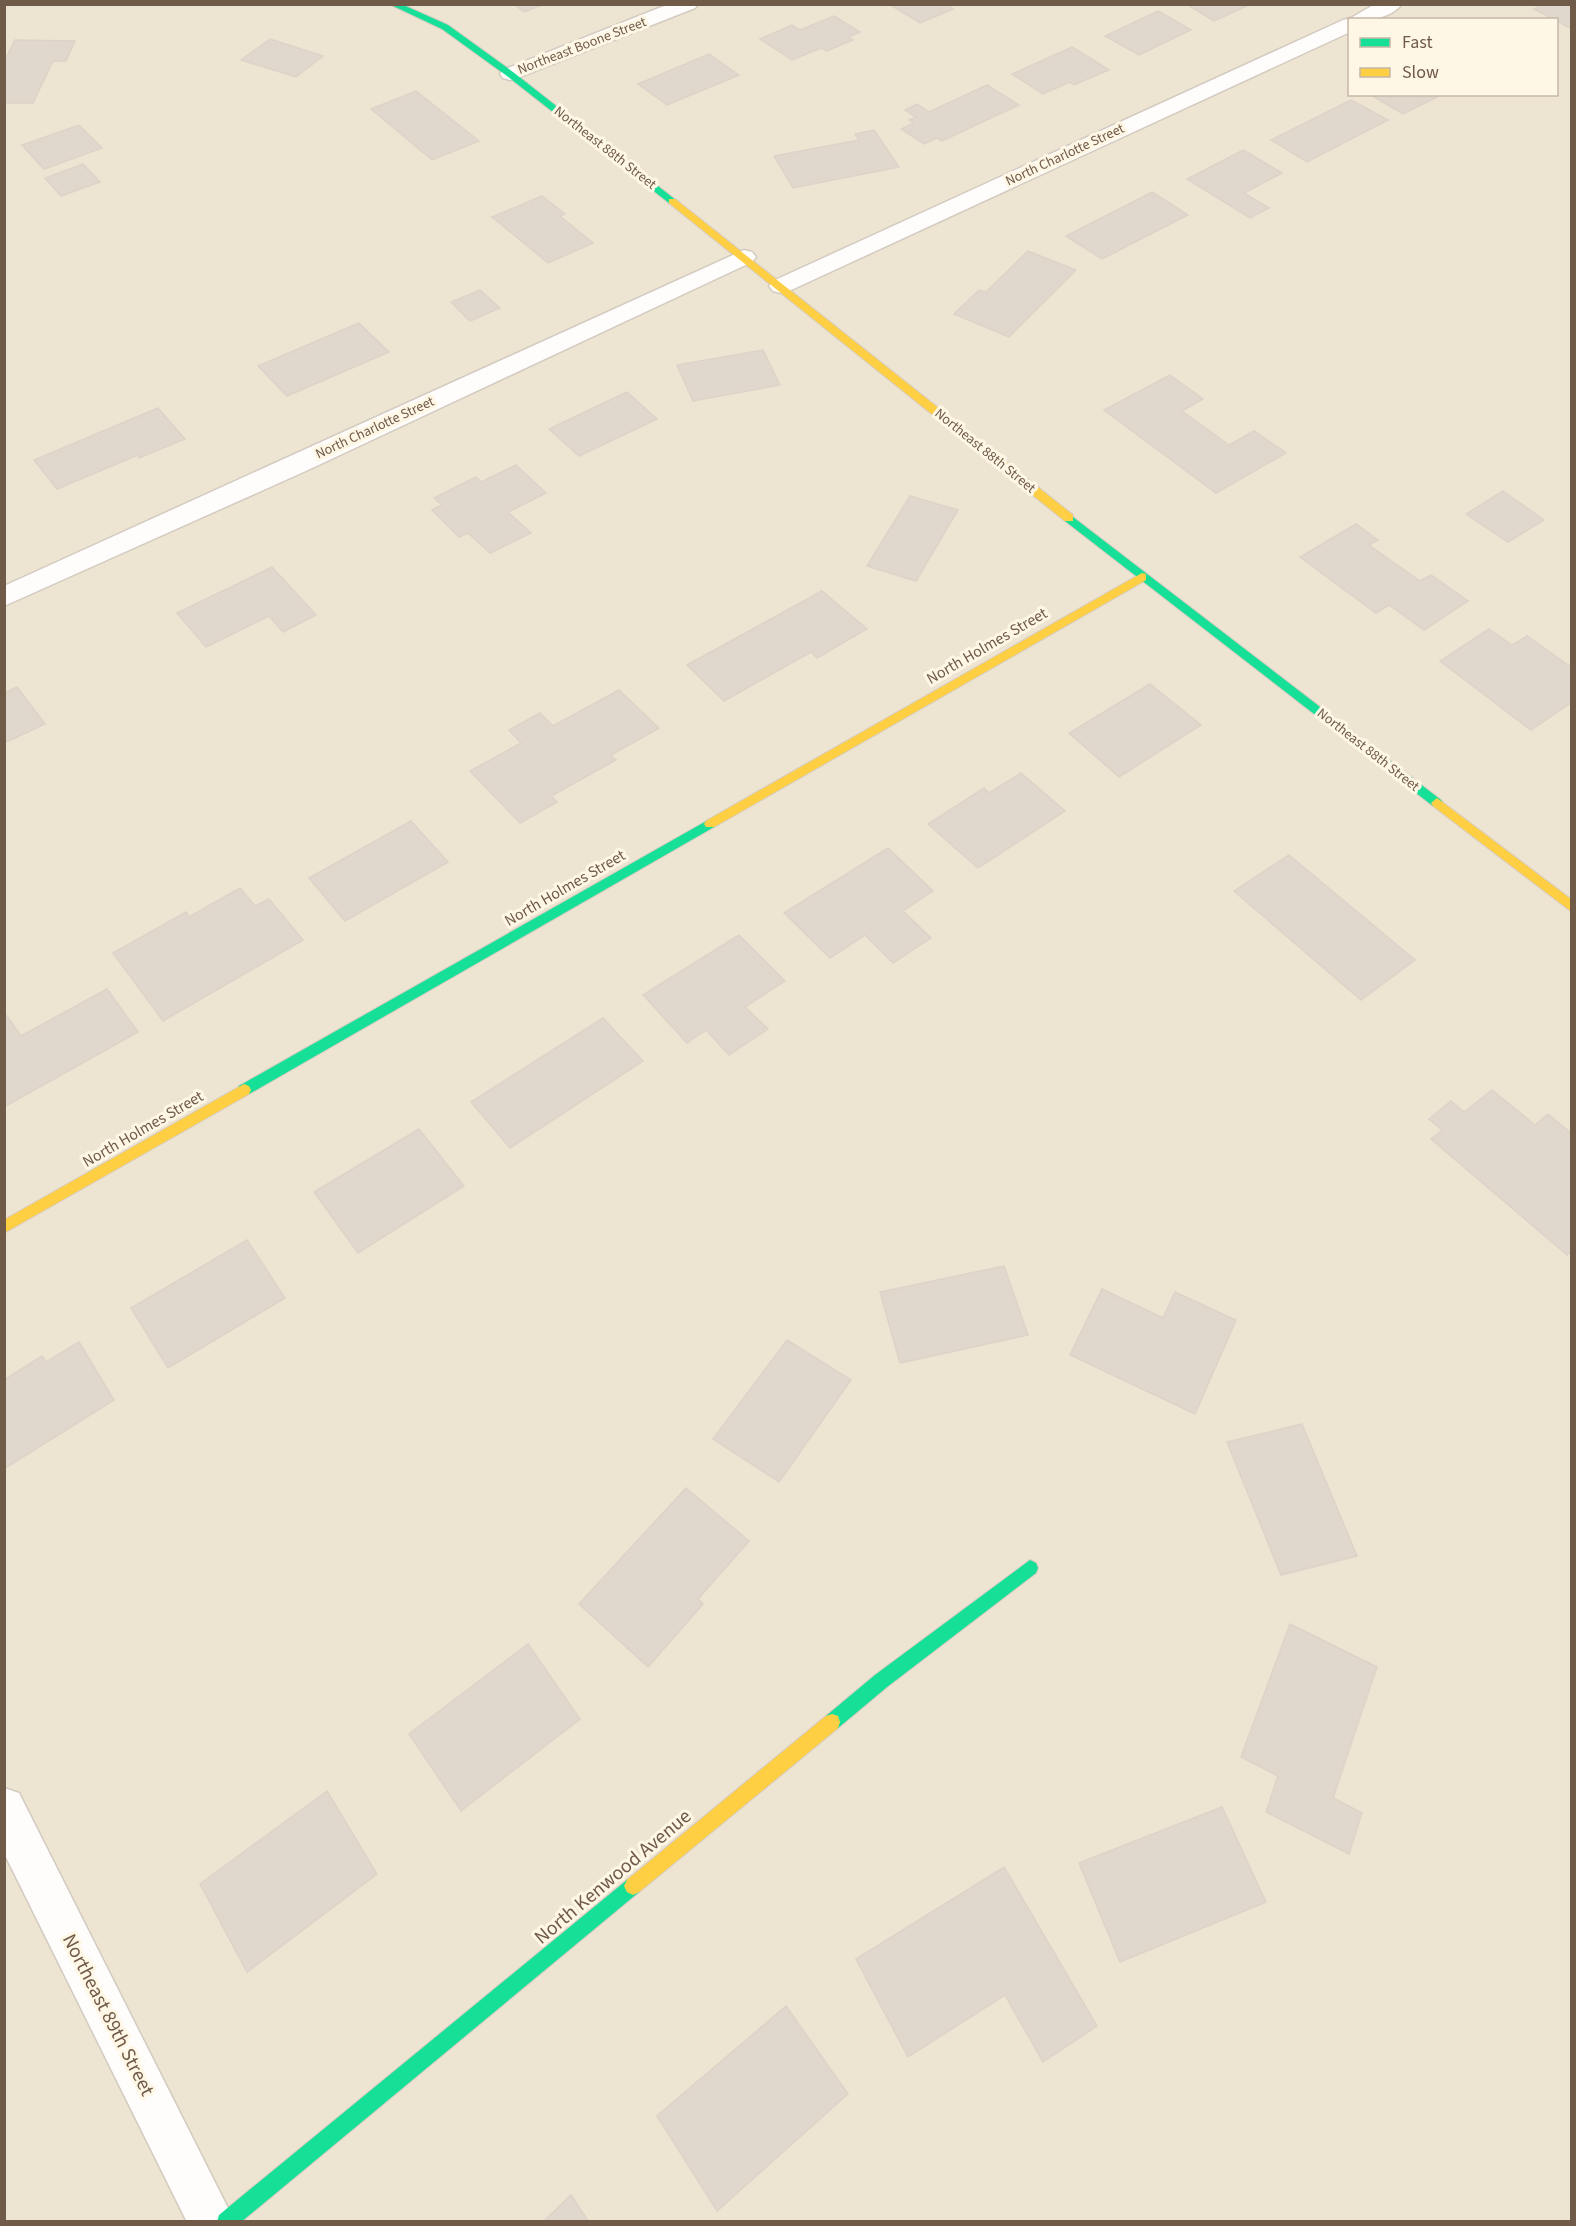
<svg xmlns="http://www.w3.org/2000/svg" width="1576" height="2226" font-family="'Source Sans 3',sans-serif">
  <rect width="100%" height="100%" fill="#f5f0e5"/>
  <path fill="#eee4d2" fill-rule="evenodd" d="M5,5H1571V2221H5ZM1350,20H1556V94H1350Z"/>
  <g fill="#e1d8cd" stroke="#ddd3c8" stroke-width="1.5">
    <path d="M514,4H545L524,12Z"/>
    <path d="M889,4H946L953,9L920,23Z"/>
    <path d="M1186,4H1251L1214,21Z"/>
    <path d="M1543,4H1572V29L1534,9Z"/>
    <path d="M1158,11L1191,30L1139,55L1105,36Z"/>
    <path d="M834,16L860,32L848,37L853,40L827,51L821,48L792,60L760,39L792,25L800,30Z"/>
    <path d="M270,39L323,56L296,77L241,60Z"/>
    <path d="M15,40L75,41L66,61H53L33,103H4V62Z"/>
    <path d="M1072,47L1109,70L1074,85L1070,82L1043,94L1012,74Z"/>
    <path d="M709,54L739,75L667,105L638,84Z"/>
    <path d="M987,85L1019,105L942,141L937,138L924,144L901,129L914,123L909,120L916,117L905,110L917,104L929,112Z"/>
    <path d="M416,91L479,141L432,160L371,109Z"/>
    <path d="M1369,94H1443L1403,114Z"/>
    <path d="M1351,100L1388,120L1307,162L1271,140Z"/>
    <path d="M79,125L102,148L44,169L22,145Z"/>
    <path d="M874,130L899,167L793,188L774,156L859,140L855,134Z"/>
    <path d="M1243,150L1282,173L1244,193L1269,208L1250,218L1187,179Z"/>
    <path d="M83,164L100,182L61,196L45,178Z"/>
    <path d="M1152,192L1188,215L1102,259L1066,236Z"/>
    <path d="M542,196L565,214L560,216L593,243L548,263L492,217Z"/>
    <path d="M1028,251L1076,270L1009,337L954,314L979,290L986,292Z"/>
    <path d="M480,290L500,308L470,321L451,302Z"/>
    <path d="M359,323L389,352L287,396L258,366Z"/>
    <path d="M763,350L780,385L693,401L677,365Z"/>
    <path d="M1170,375L1203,399L1182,411L1229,445L1254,431L1286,453L1216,493L1104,410Z"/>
    <path d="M627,392L657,419L579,456L549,429Z"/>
    <path d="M158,408L185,439L139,458L138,455L57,489L34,460Z"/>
    <path d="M516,465L546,493L508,512L531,533L490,553L468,533L459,537L432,510L442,505L434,498L476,477L481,482Z"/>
    <path d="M1503,491L1544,520L1508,542L1466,514Z"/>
    <path d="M910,496L958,510L916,581L867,566Z"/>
    <path d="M1356,524L1378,540L1369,545L1420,581L1431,575L1468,601L1424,630L1389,605L1376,613L1300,557Z"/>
    <path d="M272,567L316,615L283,632L269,616L206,647L177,613Z"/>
    <path d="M822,591L867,629L817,658L811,652L724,701L687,665Z"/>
    <path d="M1489,629L1512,645L1527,636L1572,668V702L1531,730L1440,661Z"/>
    <path d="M1150,684L1201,725L1119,777L1069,733Z"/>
    <path d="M17,687L45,724L4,743V693Z"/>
    <path d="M619,690L659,728L611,755L616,760L551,796L557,802L520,823L470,771L521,743L509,730L540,713L553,726Z"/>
    <path d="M1021,773L1065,811L978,868L928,824L984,788L989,793Z"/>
    <path d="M411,821L448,862L345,921L309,878Z"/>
    <path d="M888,848L933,891L903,911L931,938L893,963L865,935L830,958L784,913Z"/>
    <path d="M1289,855L1415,960L1361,1000L1234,891Z"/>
    <path d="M240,888L255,906L269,899L303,940L163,1021L113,953L186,912L189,917Z"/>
    <path d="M739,935L785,981L745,1007L768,1029L729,1055L706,1030L687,1043L643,995Z"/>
    <path d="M107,989L138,1032L4,1107V1017L7,1016L21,1036Z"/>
    <path d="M603,1018L643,1061L510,1148L471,1102Z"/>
    <path d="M1492,1090L1535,1125L1548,1114L1572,1134V1251L1567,1255L1431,1139L1442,1130L1429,1119L1451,1101L1464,1112Z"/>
    <path d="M419,1129L464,1186L358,1253L314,1192Z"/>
    <path d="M247,1240L285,1298L168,1368L131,1308Z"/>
    <path d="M1004,1266L1028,1335L900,1363L880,1292Z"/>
    <path d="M1102,1289L1163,1318L1175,1292L1236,1320L1195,1414L1070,1355Z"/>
    <path d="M787,1340L851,1380L779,1482L713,1439Z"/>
    <path d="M79,1342L114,1400L4,1469V1380L42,1356L46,1362Z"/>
    <path d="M1302,1424L1357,1556L1281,1575L1227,1442Z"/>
    <path d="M686,1488L749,1541L698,1599L703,1604L648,1667L579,1604Z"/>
    <path d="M1290,1624L1377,1667L1333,1798L1362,1813L1349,1854L1266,1812L1278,1776L1241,1757Z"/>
    <path d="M528,1644L580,1719L461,1811L409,1734Z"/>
    <path d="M327,1791L377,1874L247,1972L200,1884Z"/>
    <path d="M1222,1807L1266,1902L1120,1962L1079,1863Z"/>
    <path d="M1004,1867L1097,2026L1043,2062L1005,1995L908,2057L856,1959Z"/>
    <path d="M786,2006L848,2094L717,2211L657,2116Z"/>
    <path d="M571,2195L589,2222H543Z"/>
  </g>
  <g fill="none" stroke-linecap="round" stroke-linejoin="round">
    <defs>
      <g id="street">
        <path d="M669,4H698L695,8L517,78L510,80L503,78L500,74L503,70Z"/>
        <path d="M1375,4H1402C1389,20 1368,20 1350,20V32L789,291L781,293L773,291L769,286L773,281L1343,20L1351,18Z"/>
        <path d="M744,250L752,252L756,257L752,262L308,470L4,606V586Z"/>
        <path d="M4,1788L19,1793L235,2222H187L4,1853Z"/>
      </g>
      <g id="fast">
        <path d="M389,4H401L448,25L513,72L677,201L669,203L507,76L442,29Z"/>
        <path d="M1069,514L1441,800L1443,803L1441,806H1433L1065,521V515Z"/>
        <path d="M710,819L716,824L714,827L249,1094H239L237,1090L239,1086Z"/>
        <path d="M1030,1560L1036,1563L1038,1568L1036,1573L887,1687L838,1728L832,1730L826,1728L824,1722L826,1716L875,1675Z"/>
        <path d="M633,1877L639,1880L642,1886L639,1892L241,2222H217L219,2215L627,1880Z"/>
      </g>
      <g id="slow">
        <path d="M669,199H675L1073,515V521H1065L669,203Z"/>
        <path d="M1142,573L1146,574V580L714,827H706L704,824L706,821Z"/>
        <path d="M1437,798L1572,900V912L1433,806L1431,803Z"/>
        <path d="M244,1084L249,1086L251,1090L249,1094L4,1233V1220Z"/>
        <path d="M832,1714L838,1716L840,1722L838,1728L639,1892L633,1895L627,1892L624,1886L627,1880L826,1716Z"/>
      </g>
    </defs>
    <use href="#street" stroke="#d3cbc1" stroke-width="3"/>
    <use href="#fast" stroke="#d5ccc2" stroke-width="2"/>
    <use href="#slow" stroke="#d5ccc2" stroke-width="2"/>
    <use href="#street" fill="#fefdfb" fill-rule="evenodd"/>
    <use href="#fast" fill="#16e098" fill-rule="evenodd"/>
    <use href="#slow" fill="#ffcf43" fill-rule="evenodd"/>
  </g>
  <g text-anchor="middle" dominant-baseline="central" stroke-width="6" stroke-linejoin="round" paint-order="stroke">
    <g font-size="14" fill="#705a48" stroke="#fff7e5">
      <text transform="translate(582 46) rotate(-21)">Northeast Boone Street</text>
      <text transform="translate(605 148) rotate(38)">Northeast 88th Street</text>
      <text transform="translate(1065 155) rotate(-25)">North Charlotte Street</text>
      <text transform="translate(375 428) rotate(-25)">North Charlotte Street</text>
      <text transform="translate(985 451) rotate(39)">Northeast 88th Street</text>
      <text transform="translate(1368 750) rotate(38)">Northeast 88th Street</text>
    </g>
    <g font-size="16" fill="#705a48" stroke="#fff7e5">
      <text transform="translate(987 646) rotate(-30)">North Holmes Street</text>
      <text transform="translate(565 888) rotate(-30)">North Holmes Street</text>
      <text transform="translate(143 1129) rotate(-30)">North Holmes Street</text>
    </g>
    <g font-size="20" fill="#705a48" stroke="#fff7e5">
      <text transform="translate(613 1877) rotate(-40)">North Kenwood Avenue</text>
      <text transform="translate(108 2015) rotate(63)">Northeast 89th Street</text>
    </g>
  </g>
  <rect width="1576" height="2226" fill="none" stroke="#705a48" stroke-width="12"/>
  <rect x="1348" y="18" width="210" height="78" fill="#fff7e5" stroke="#c6b8a6" stroke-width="1.5"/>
  <rect x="1360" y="38" width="30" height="9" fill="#16e098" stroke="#c6b8a6" stroke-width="1.5"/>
  <text x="1402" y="48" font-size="18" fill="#705a48">Fast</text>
  <rect x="1360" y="68" width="30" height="9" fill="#ffcf43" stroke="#c6b8a6" stroke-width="1.5"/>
  <text x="1402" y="78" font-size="18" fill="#705a48">Slow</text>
</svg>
